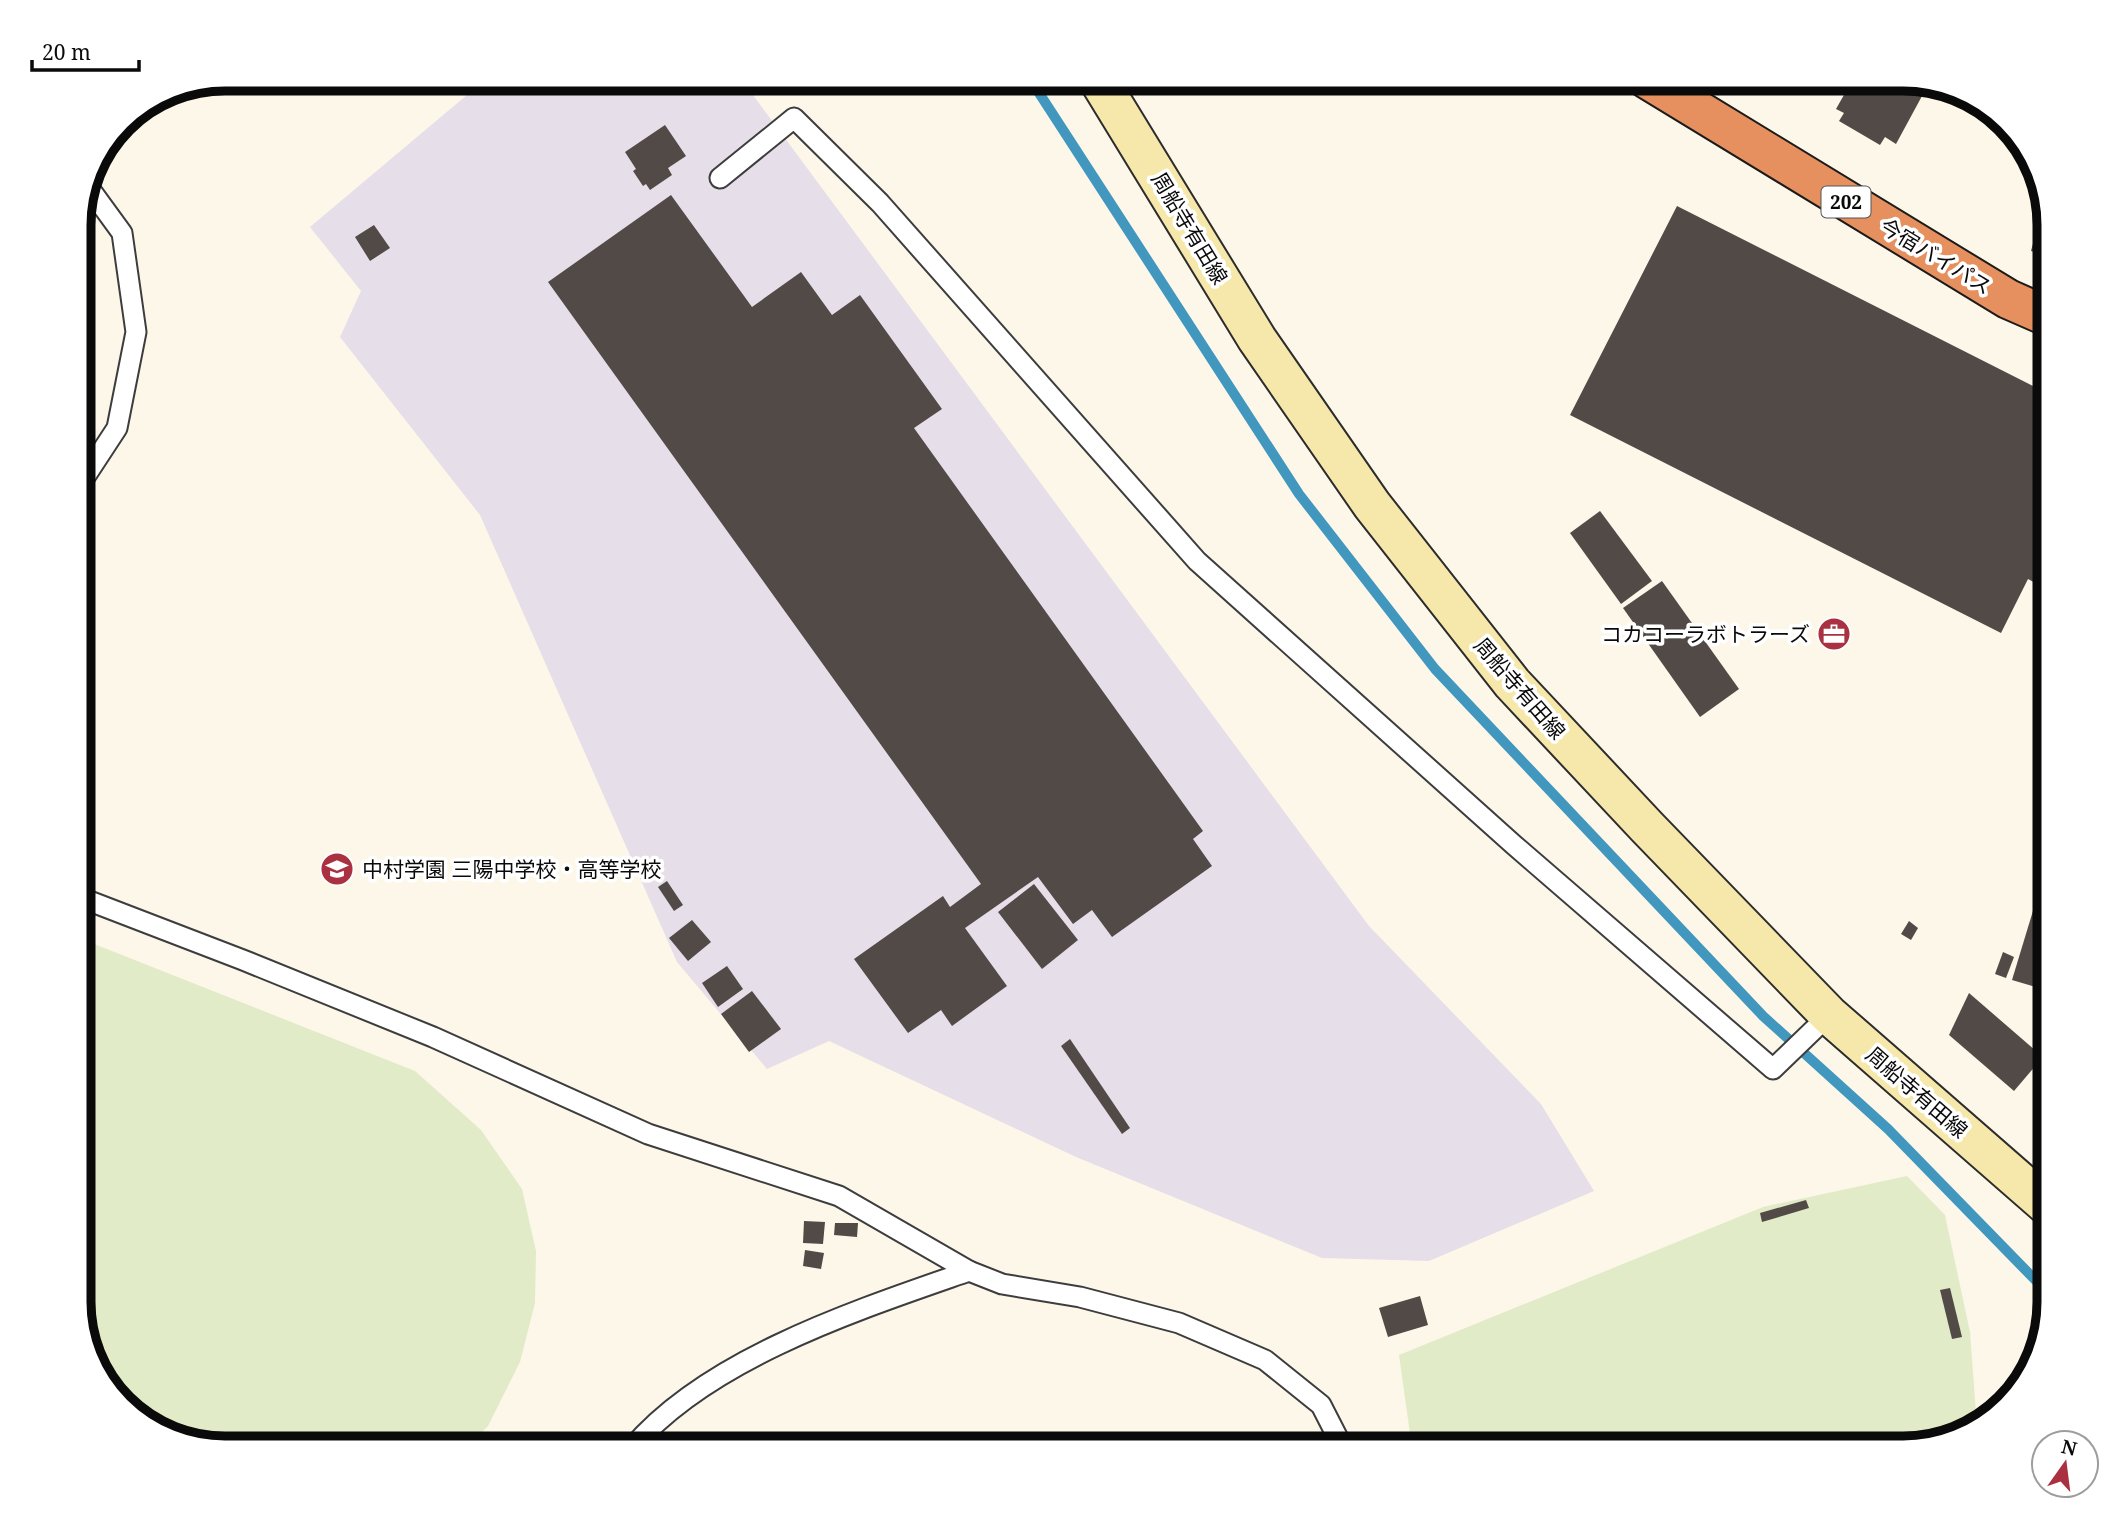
<svg xmlns="http://www.w3.org/2000/svg" width="2128" height="1527" font-family="'Noto Serif','Noto Sans JP',serif">
  <rect width="100%" height="100%" fill="#fdf7e9"/>
  <path fill="#e6dee8" d="M486,79H741L1369,926L1541,1104L1594,1191L1429,1261L1322,1258L1076,1157L829,1041L767,1069L677,962L480,515L340,337L361,291L310,227Z"/>
  <g fill="#e2ebc7">
    <path d="M79,938L415,1071L481,1130L522,1189L536,1251L535,1303L520,1362L488,1426L466,1448H225L136,1418L98,1375L79,1311Z"/>
    <path d="M1907,1176L1945,1215L1970,1332L1977,1426L1968,1433L1902,1448H1412L1399,1355L1763,1207Z"/>
  </g>
  <g fill="none" stroke-linecap="round" stroke-linejoin="round">
    <path stroke="#4197be" stroke-width="10" d="M1030,79L1299,494L1435,669L1763,1016L1888,1129L2046,1291"/>
  </g>
  <g fill="#514a47">
    <path d="M1853,79H1892L1922,96L1896,144L1885,137L1880,145L1839,121L1844,113L1836,109Z"/>
    <path d="M665,125L686,156L668,168L672,175L650,190L646,184L643,186L633,171L636,169L625,152Z"/>
    <path d="M671,195L752,307L801,272L832,315L860,295L942,409L914,428L1203,831L1193,839L1212,866L1112,937L1092,910L1073,924L1038,877L965,928L1007,986L952,1026L941,1010L908,1033L854,959L943,896L950,907L981,884L548,282Z"/>
    <path d="M1677,206L2049,394V590L2028,579L2001,633L1570,415Z"/>
    <path d="M2046,223L2049,225V255L2031,251L2037,228L2045,230Z"/>
    <path d="M374,225L390,248L370,261L355,237Z"/>
    <path d="M1600,511L1652,581L1621,604L1570,533Z"/>
    <path d="M1662,581L1739,689L1700,717L1623,608Z"/>
    <path d="M2049,858V991L2012,980Z"/>
    <path d="M667,881L683,905L674,911L658,887Z"/>
    <path d="M1034,884L1078,940L1042,969L998,912Z"/>
    <path d="M692,920L711,942L688,961L669,938Z"/>
    <path d="M1909,921L1918,928L1911,940L1901,934Z"/>
    <path d="M2003,952L2014,957L2006,978L1995,974Z"/>
    <path d="M727,966L743,989L718,1007L702,983Z"/>
    <path d="M752,991L781,1029L749,1052L721,1014Z"/>
    <path d="M1969,993L2043,1057L2014,1091L1949,1035Z"/>
    <path d="M1070,1039L1130,1128L1122,1134L1061,1046Z"/>
    <path d="M1806,1200L1809,1208L1762,1222L1760,1213Z"/>
    <path d="M804,1221L825,1222L823,1244L803,1243Z"/>
    <path d="M835,1223H858L857,1237L834,1235Z"/>
    <path d="M805,1250L824,1253L821,1269L803,1266Z"/>
    <path d="M1950,1288L1962,1337L1952,1339L1940,1290Z"/>
    <path d="M1420,1296L1428,1325L1388,1337L1379,1308Z"/>
  </g>
  <g fill="none" stroke-linecap="round" stroke-linejoin="round">
    <defs>
      <g id="lane">
        <path d="M720,178L794,118L880,203L1197,561L1514,845L1773,1069L1829,1015"/>
        <path d="M79,486L117,428L136,332L122,233L87,185"/>
        <path d="M79,897L243,960L433,1037L648,1134L839,1196L969,1271C860,1309 708,1358 632,1448"/>
        <path d="M969,1271L1002,1284L1080,1297L1179,1323L1265,1360L1321,1405L1343,1448"/>
      </g>
      <path id="secondary" d="M1098,79L1257,339L1372,505L1512,683L1647,827L1829,1015L2049,1207"/>
      <path id="highway" d="M1647,79L2008,299L2049,317"/>
    </defs>
    <use href="#lane" stroke="#3d3d3d" stroke-width="23"/>
    <use href="#secondary" stroke="#2c2c2c" stroke-width="42"/>
    <use href="#highway" stroke="#1b1b1b" stroke-width="42"/>
    <use href="#lane" stroke="#fff" stroke-width="19"/>
    <use href="#secondary" stroke="#f6e8aa" stroke-width="38"/>
    <use href="#highway" stroke="#e5905e" stroke-width="38"/>
  </g>
  <defs>
    <symbol id="office-disc" viewBox="-11 -11 22 22"><circle r="9.5" fill="#aa3141" stroke="#fff"/><path d="M-6-3h4V-5.5h4V-3h4V5H-6ZM-1-4.5V-3h2v-1.5ZM-6 0V1H6V0Z" fill="#fff"/></symbol>
    <symbol id="school-disc" viewBox="-11 -11 22 22"><circle r="9.5" fill="#aa3141" stroke="#fff"/><path d="M0-5L7-2L0 1L-7-2ZM-4 1L0 2.5L4 1V4Q0 6-4 4Z" fill="#fff"/></symbol>
  </defs>
  <g fill-rule="evenodd">
    <use href="#office-disc" x="1815" y="615" width="38" height="38"/>
    <use href="#school-disc" x="318" y="850" width="38" height="38"/>
  </g>
  <g text-anchor="middle" dominant-baseline="central" stroke-width="7" stroke-linejoin="round" paint-order="stroke">
    <rect fill="#fff" stroke="#545454" stroke-width="2" x="1821.5" y="186.5" width="49" height="31" rx="5"/>
    <g font-size="19" font-weight="bold" fill="#0a0a0a">
      <text x="1846" y="202">202</text>
    </g>
    <g font-size="21" fill="#0a0a0a" stroke="#fff">
      <text transform="translate(1190 228) rotate(59)">周船寺有田線</text>
      <text transform="translate(1936 256) rotate(31)">今宿バイパス</text>
      <text transform="translate(1520 688) rotate(49)">周船寺有田線</text>
      <text transform="translate(1917 1092) rotate(41)">周船寺有田線</text>
    </g>
    <g font-size="21" fill="#0a0a0a" stroke="#fff" text-anchor="end">
      <text x="1810" y="634">コカコーラボトラーズ</text>
      <text x="362" y="869" text-anchor="start">中村学園 三陽中学校・高等学校</text>
    </g>
  </g>
  <path d="M0 0H2128V1527H0ZM225 91H1903A134 134 0 0 1 2037 225V1302A134 134 0 0 1 1903 1436H225A134 134 0 0 1 91 1302V225A134 134 0 0 1 225 91Z" fill="#fff" fill-rule="evenodd"/>
  <path fill="none" stroke="#0a0a0a" stroke-width="9" d="M225 91H1903A134 134 0 0 1 2037 225V1302A134 134 0 0 1 1903 1436H225A134 134 0 0 1 91 1302V225A134 134 0 0 1 225 91Z"/>
  <g transform="translate(2065 1464) rotate(14)"><circle r="33" fill="#ffffff" stroke="#9d9d9d" stroke-width="2"/>
  <path d="M0-5L12 26L0 18L-12 26Z" fill="#aa3141"/>
  <text y="-10" font-size="19" font-weight="bold" text-anchor="middle" fill="#0a0a0a">N</text>
  </g>
  <path d="M32 60v10h107v-10" fill="none" stroke="#0a0a0a" stroke-width="3.5"/>
  <text x="42" y="60" font-size="21" fill="#0a0a0a" stroke="#ffffff" stroke-width="5" paint-order="stroke">20 m</text>
</svg>
